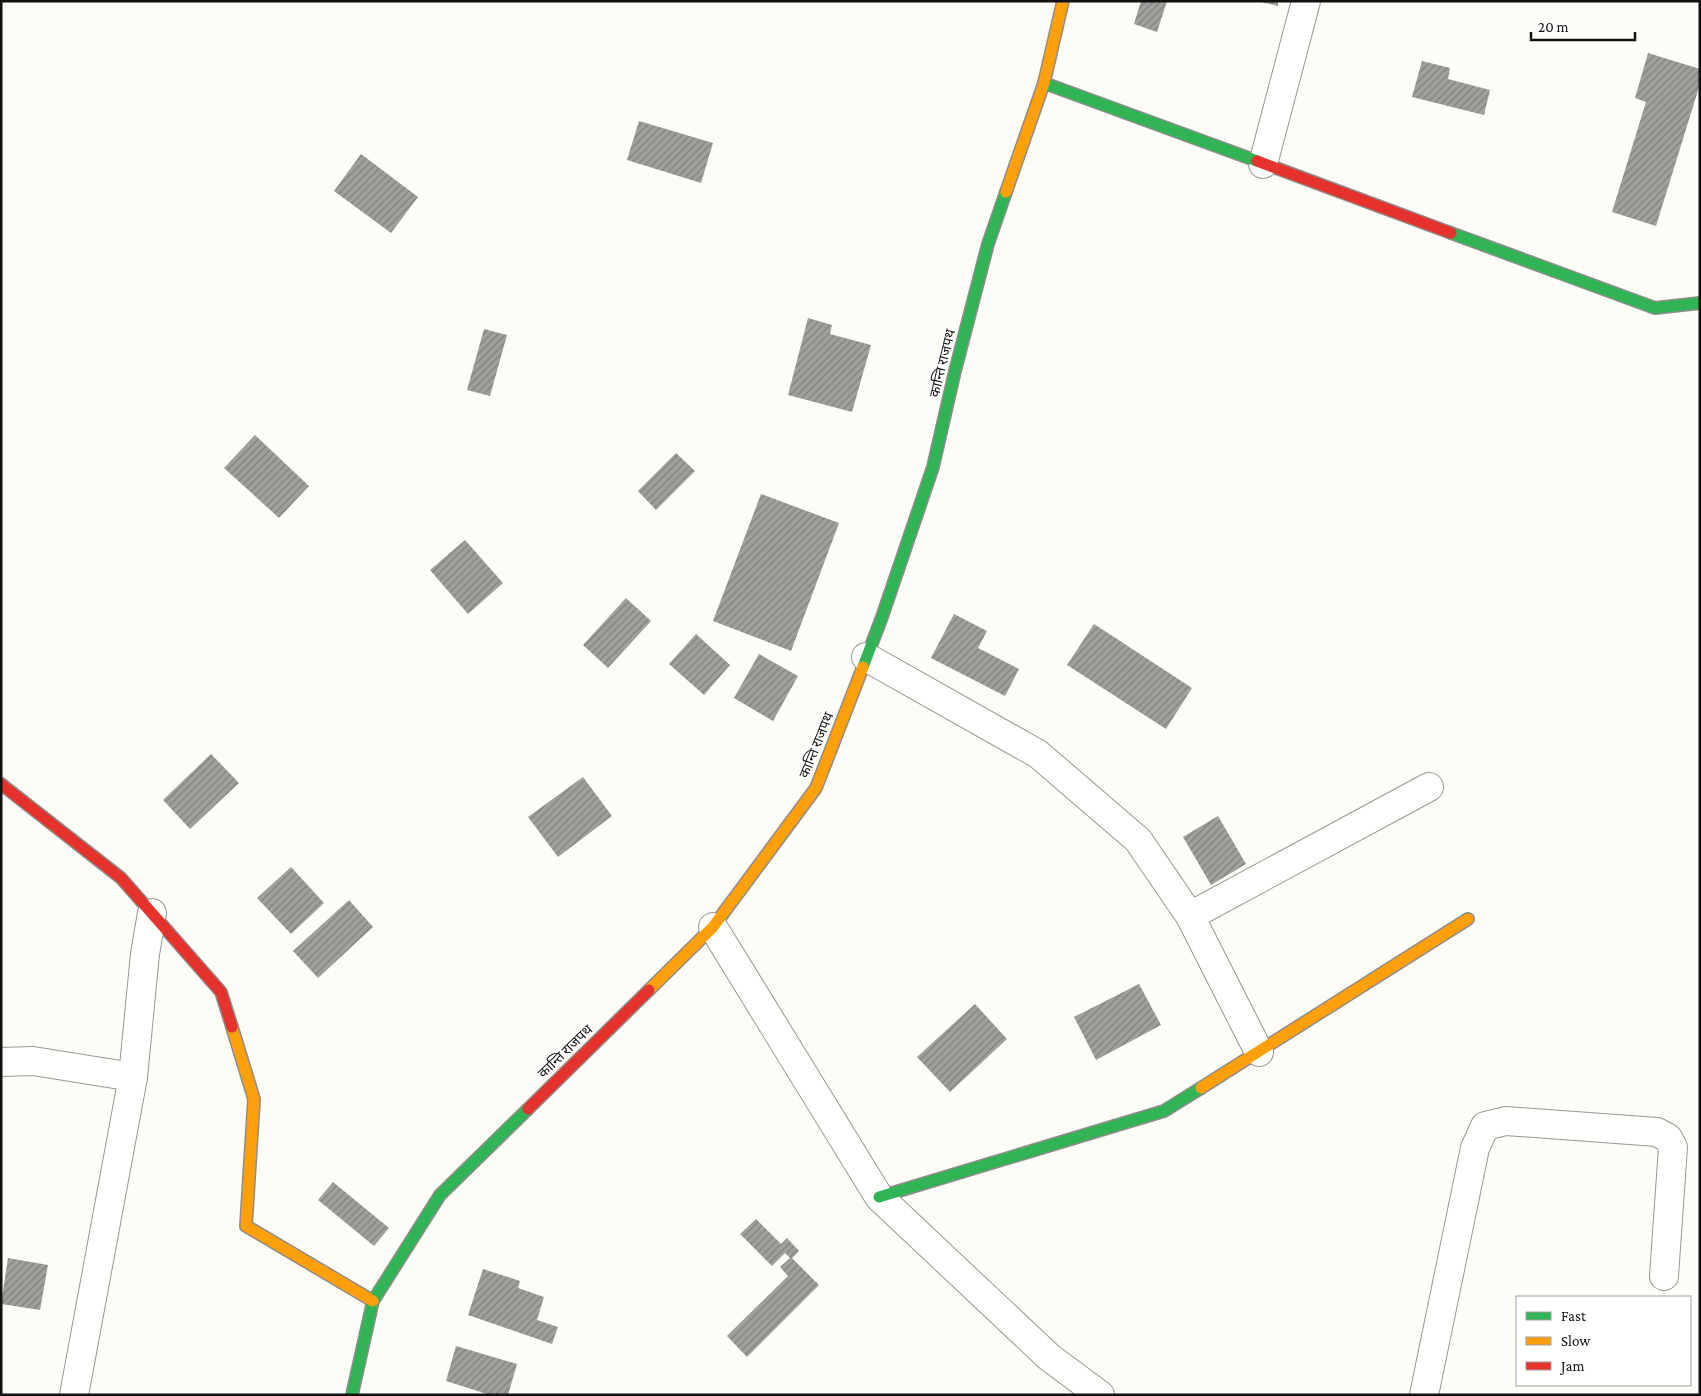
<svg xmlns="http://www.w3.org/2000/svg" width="1701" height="1396" font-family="'Crimson Pro','Noto Sans Devanagari',serif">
  <defs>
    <pattern id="building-hatch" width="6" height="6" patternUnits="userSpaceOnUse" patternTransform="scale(1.25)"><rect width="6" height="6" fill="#a19f9c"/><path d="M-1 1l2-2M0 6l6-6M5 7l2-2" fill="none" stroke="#82807e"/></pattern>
  </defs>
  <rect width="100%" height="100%" fill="#fdfcf7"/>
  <g fill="url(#building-hatch)">
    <path d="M1141,1H1167L1157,32L1134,24Z"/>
    <path d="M1257,1H1278V6Z"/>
    <path d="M1648,53L1700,69V84L1656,226L1612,212L1646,102L1635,98Z"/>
    <path d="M1422,61L1450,68L1448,79L1490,90L1484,115L1412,97Z"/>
    <path d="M639,121L713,143L701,183L627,160Z"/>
    <path d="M361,154L418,197L391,233L334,191Z"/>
    <path d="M808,318L832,325L830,334L871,345L852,412L788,395Z"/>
    <path d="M484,329L507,335L490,396L467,390Z"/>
    <path d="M255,435L309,486L279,518L224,468Z"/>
    <path d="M676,453L695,471L656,510L638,491Z"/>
    <path d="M761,494L839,523L791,651L713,621Z"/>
    <path d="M465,540L503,583L468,614L430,570Z"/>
    <path d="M626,598L651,621L608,668L583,645Z"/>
    <path d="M954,614L987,631L978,648L1019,669L1005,696L931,658Z"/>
    <path d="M1094,624L1192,688L1166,729L1067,665Z"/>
    <path d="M696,634L730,665L704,695L669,664Z"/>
    <path d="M759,654L798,676L773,721L734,698Z"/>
    <path d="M211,754L239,783L190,829L163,800Z"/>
    <path d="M583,777L612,816L558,857L528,817Z"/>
    <path d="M1218,816L1246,864L1211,885L1183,837Z"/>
    <path d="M291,867L324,903L291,934L257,898Z"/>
    <path d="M349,900L373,927L318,978L293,951Z"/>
    <path d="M1139,984L1161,1025L1096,1060L1074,1017Z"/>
    <path d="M975,1004L1007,1039L950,1092L917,1057Z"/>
    <path d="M333,1182L389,1228L374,1246L318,1200Z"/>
    <path d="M756,1219L781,1244L787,1238L799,1251L792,1258L819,1285L747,1357L727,1336L788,1276L780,1267L790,1258L785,1253L772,1266L740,1234Z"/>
    <path d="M8,1258L48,1265L40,1310L1,1304Z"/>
    <path d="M483,1269L520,1281L518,1288L544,1297L537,1320L558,1327L552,1344L468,1315Z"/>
    <path d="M456,1346L517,1364L508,1395H490L446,1381Z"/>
  </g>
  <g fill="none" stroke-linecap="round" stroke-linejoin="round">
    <defs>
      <g id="street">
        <path d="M1263,164L1306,1"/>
        <path d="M866,657L1038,754L1138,840L1190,916"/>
        <path d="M713,927L879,1197L1049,1357L1100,1395"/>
        <path d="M1259,1052L1190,916L1429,787"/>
        <path d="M1,1062L33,1061L133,1077"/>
        <path d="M74,1395L133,1077L145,954L152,913"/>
        <path d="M1424,1395L1475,1148L1485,1126L1506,1121L1657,1132L1668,1138L1673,1147L1664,1276"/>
      </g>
      <g id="fast">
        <path d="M1044,83L1257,161"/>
        <path d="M1451,233L1655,308L1700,303"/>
        <path d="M863,667L882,617L933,467L955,371L988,244L1006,192"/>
        <path d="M879,1197L1164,1111L1201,1088"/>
        <path d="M352,1395L373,1301L440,1195L528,1109"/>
      </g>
      <g id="slow">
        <path d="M1006,192L1044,83L1063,1"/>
        <path d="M649,990L713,927L816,788L863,667"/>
        <path d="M232,1027L254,1099L246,1226L373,1301"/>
        <path d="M1201,1088L1468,919"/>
      </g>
      <g id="jam">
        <path d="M1257,161L1451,233"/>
        <path d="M1,784L121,878L221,992L232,1027"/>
        <path d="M528,1109L649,990"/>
      </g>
    </defs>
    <use href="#street" stroke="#979795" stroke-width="30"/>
    <use href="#fast" stroke="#8e8d8b" stroke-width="14"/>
    <use href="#slow" stroke="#8e8d8b" stroke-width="14"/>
    <use href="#jam" stroke="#8e8d8b" stroke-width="14"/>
    <use href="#street" stroke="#fffffe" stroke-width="28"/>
    <use href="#fast" stroke="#30b455" stroke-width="11"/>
    <use href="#slow" stroke="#ff9f0a" stroke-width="11"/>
    <use href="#jam" stroke="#e5322d" stroke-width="11"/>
  </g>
  <g text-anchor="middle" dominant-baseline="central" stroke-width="5" stroke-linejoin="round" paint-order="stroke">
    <g font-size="14" fill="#111" stroke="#fff">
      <text transform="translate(942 363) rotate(-76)">कान्ति राजपथ</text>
      <text transform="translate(816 745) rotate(-68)">कान्ति राजपथ</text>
      <text transform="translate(565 1051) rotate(-44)">कान्ति राजपथ</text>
    </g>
  </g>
  <rect width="1701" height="1396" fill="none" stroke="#111111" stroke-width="5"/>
  <rect x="1516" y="1296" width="175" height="90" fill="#ffffff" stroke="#a0a0a0"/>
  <rect x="1526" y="1312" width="25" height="8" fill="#30b455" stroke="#a0a0a0"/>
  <text x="1561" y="1321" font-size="15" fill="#111111">Fast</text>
  <rect x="1526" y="1337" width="25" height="8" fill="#ff9f0a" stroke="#a0a0a0"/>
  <text x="1561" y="1346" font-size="15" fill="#111111">Slow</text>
  <rect x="1526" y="1362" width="25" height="8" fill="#e5322d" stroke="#a0a0a0"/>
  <text x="1561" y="1371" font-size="15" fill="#111111">Jam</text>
  <path d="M1531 32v8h104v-8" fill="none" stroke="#111111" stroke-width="2.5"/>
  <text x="1538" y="32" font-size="15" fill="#111111" stroke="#ffffff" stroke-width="4" paint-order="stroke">20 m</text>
</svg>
